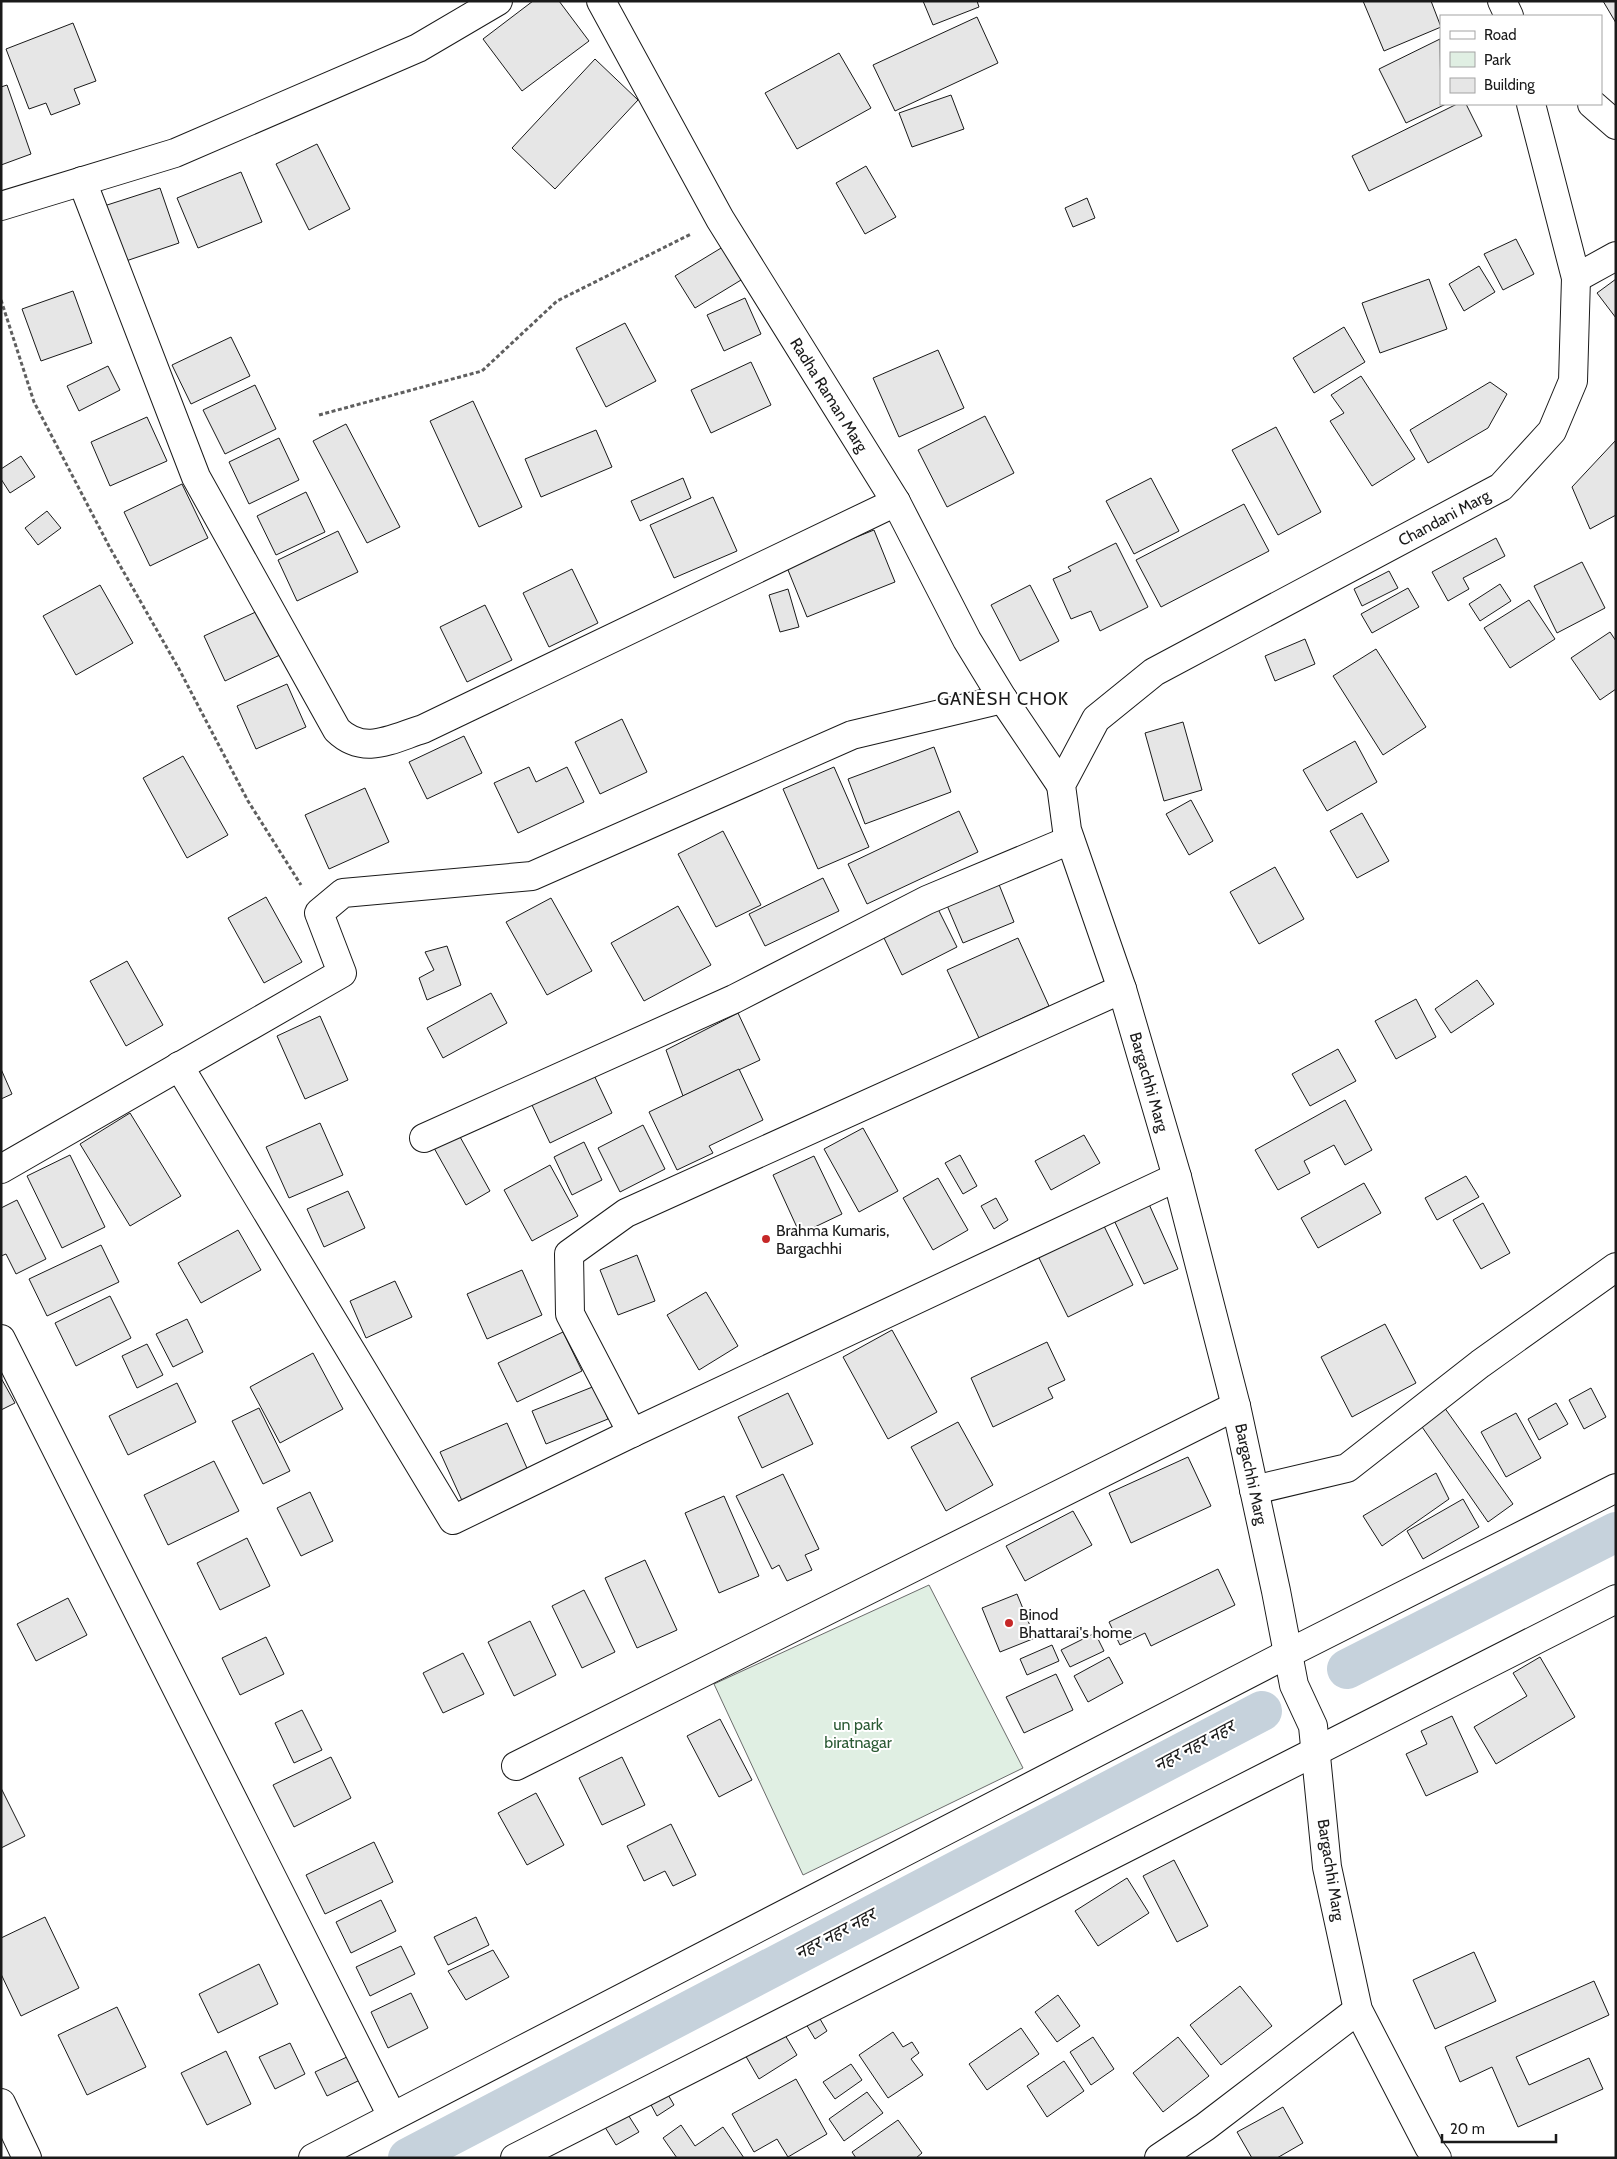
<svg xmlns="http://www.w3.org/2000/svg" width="1617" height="2159" font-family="Cabin,'Noto Sans Devanagari',sans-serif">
  <rect width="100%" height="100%" fill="#fff"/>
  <path fill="#e0efe3" stroke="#6a6a6a" d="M929,1585L1023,1768L803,1875L714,1684Z"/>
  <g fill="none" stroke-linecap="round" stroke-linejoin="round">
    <g stroke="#c6d2dc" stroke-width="40">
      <path d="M1347,1669L1616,1532"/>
      <path d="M408,2158L1262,1711"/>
    </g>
  </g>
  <g fill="#e6e6e6" stroke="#1a1a1a">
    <path d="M533,1H559L589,41L522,91L483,39Z"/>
    <path d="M923,1H977L979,7L933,25Z"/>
    <path d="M1363,1H1431L1441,27L1384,51Z"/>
    <path d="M1603,1H1616V23Z"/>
    <path d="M977,17L998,63L895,111L873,65Z"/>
    <path d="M73,23L96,81L74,89L80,104L51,115L46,103L29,109L6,49Z"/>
    <path d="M1440,39L1441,104H1446L1406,123L1379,69Z"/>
    <path d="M839,53L871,108L797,149L765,93Z"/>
    <path d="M595,59L638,100L555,189L512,148Z"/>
    <path d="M7,85L31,154L1,165V87Z"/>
    <path d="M951,95L964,129L912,147L899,113Z"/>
    <path d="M1457,104H1466L1482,136L1369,191L1352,156Z"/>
    <path d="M317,144L350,209L309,230L276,164Z"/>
    <path d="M866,166L896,217L865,234L836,183Z"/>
    <path d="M241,172L262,222L198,248L177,198Z"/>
    <path d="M160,188L179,243L123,262L104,206Z"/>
    <path d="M1087,198L1095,218L1073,227L1065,208Z"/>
    <path d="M1516,239L1534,274L1503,290L1484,254Z"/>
    <path d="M731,242L751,274L695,308L675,276Z"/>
    <path d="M1479,266L1495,292L1464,311L1449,284Z"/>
    <path d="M1429,279L1447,329L1380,353L1362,303Z"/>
    <path d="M1616,279V318L1597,293Z"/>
    <path d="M73,291L92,343L41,361L22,309Z"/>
    <path d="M745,298L761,334L724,351L707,315Z"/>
    <path d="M625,323L656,381L606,407L576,348Z"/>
    <path d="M1344,327L1365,362L1314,393L1293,358Z"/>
    <path d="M231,337L250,376L191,404L172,365Z"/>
    <path d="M938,350L964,408L899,437L873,378Z"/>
    <path d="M751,362L771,405L711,433L691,390Z"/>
    <path d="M108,366L120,390L79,411L67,386Z"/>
    <path d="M1361,376L1415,459L1372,486L1330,421L1344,413L1331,395Z"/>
    <path d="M1490,382L1507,394L1488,428L1428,463L1410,430Z"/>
    <path d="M255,385L276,429L225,454L203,410Z"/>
    <path d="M473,401L522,507L479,527L430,421Z"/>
    <path d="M985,416L1014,473L947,507L918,450Z"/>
    <path d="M147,417L167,461L110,486L91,442Z"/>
    <path d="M346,424L400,527L367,543L313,441Z"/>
    <path d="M1276,427L1321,512L1278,535L1232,450Z"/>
    <path d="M596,430L612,467L541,497L525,459Z"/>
    <path d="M279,438L299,480L249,504L229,462Z"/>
    <path d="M1616,440V515L1590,529L1572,487Z"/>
    <path d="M21,456L35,477L10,493L1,479V469Z"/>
    <path d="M683,478L691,498L640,521L631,501Z"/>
    <path d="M1151,478L1179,531L1134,554L1106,501Z"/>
    <path d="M182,484L208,538L150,566L124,512Z"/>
    <path d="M306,492L325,532L276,555L257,516Z"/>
    <path d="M713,497L737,551L674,578L650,525Z"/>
    <path d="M1244,504L1269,551L1161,607L1136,560Z"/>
    <path d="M47,511L61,528L38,545L25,528Z"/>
    <path d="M874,530L895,582L807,617L786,565Z"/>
    <path d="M338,531L358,572L297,601L278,560Z"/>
    <path d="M1496,538L1505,556L1463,578L1469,589L1448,601L1432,572Z"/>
    <path d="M1116,543L1148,607L1100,631L1091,611L1071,619L1053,579L1071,571L1068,567Z"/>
    <path d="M1582,562L1605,608L1557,633L1534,586Z"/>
    <path d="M572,569L598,623L549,647L523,593Z"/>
    <path d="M1389,571L1398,588L1362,606L1354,589Z"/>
    <path d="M1500,584L1511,601L1480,621L1469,604Z"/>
    <path d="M100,585L133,643L76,675L43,616Z"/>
    <path d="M1030,585L1059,641L1020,661L991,605Z"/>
    <path d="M1408,588L1419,607L1372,633L1361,614Z"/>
    <path d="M788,589L799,627L780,632L769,595Z"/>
    <path d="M1529,600L1555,639L1510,668L1484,628Z"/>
    <path d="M485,605L512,660L467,682L440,627Z"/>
    <path d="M260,610L282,654L225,681L204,636Z"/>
    <path d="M1610,632L1616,641V689L1600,700L1571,658Z"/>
    <path d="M1305,639L1315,664L1275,681L1265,656Z"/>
    <path d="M1376,649L1426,727L1383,755L1333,676Z"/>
    <path d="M287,684L306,727L256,749L237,706Z"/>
    <path d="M622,719L647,772L600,794L575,742Z"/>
    <path d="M1183,722L1202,790L1164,801L1145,733Z"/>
    <path d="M464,736L482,773L427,799L409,762Z"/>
    <path d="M1355,741L1377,782L1327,811L1303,770Z"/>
    <path d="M934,747L951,792L865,824L848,779Z"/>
    <path d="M183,756L228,835L187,858L143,778Z"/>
    <path d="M529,767L536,782L567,767L584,802L518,833L494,783Z"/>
    <path d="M834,767L869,847L818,869L783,789Z"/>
    <path d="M365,788L389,842L329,869L305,815Z"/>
    <path d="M1191,800L1213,841L1189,855L1166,814Z"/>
    <path d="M959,811L978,852L867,904L848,864Z"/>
    <path d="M1362,813L1389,861L1357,878L1330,831Z"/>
    <path d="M723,831L761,905L716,927L678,854Z"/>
    <path d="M1275,867L1304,919L1259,944L1230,892Z"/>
    <path d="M823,878L839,911L765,946L749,914Z"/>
    <path d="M998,882L1014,922L963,943L946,903Z"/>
    <path d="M266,897L302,962L264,983L228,918Z"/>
    <path d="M551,898L592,971L547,995L506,922Z"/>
    <path d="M678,906L711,965L644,1001L611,943Z"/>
    <path d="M938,909L957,947L902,975L883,936Z"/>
    <path d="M1018,938L1049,1006L979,1038L947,970Z"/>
    <path d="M447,946L461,985L427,1000L419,978L434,970L425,952Z"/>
    <path d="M127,961L163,1025L126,1046L90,981Z"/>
    <path d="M1477,980L1494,1004L1451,1033L1435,1009Z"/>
    <path d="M491,993L507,1023L443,1058L427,1028Z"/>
    <path d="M1416,999L1436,1037L1396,1059L1375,1021Z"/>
    <path d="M738,1013L760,1060L683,1096L666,1050Z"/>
    <path d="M320,1016L348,1080L305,1099L277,1036Z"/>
    <path d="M1338,1049L1356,1081L1310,1106L1292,1074Z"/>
    <path d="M1,1069L12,1094L1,1099Z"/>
    <path d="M739,1069L763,1120L709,1146L713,1153L677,1170L649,1112Z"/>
    <path d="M593,1073L612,1113L550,1143L531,1103Z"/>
    <path d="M1345,1100L1372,1150L1345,1165L1334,1145L1304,1161L1310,1173L1278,1190L1255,1150Z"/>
    <path d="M130,1113L181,1196L130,1226L80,1144Z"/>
    <path d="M320,1123L343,1175L289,1198L266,1147Z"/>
    <path d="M643,1125L665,1169L620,1192L598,1148Z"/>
    <path d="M863,1128L898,1191L859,1212L824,1149Z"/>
    <path d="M459,1135L490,1191L466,1205L434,1148Z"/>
    <path d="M1084,1135L1100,1163L1051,1190L1035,1161Z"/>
    <path d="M584,1142L602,1180L572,1195L554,1157Z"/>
    <path d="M70,1155L105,1227L62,1248L27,1176Z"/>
    <path d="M960,1155L977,1186L963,1194L945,1163Z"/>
    <path d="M814,1156L842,1214L800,1234L773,1175Z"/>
    <path d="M550,1165L578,1216L532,1241L504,1190Z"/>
    <path d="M1466,1176L1479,1197L1437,1220L1425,1198Z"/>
    <path d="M938,1178L968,1230L933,1250L903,1198Z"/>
    <path d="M1364,1183L1381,1213L1318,1248L1301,1218Z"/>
    <path d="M348,1191L365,1228L324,1247L307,1209Z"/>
    <path d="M996,1198L1008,1220L994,1229L981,1206Z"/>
    <path d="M17,1200L46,1259L16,1274L6,1254L1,1256V1208Z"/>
    <path d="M1148,1202L1178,1269L1144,1284L1113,1218Z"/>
    <path d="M1483,1203L1510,1253L1481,1269L1453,1220Z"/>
    <path d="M1101,1220L1133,1285L1068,1317L1036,1252Z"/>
    <path d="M238,1230L261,1270L201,1303L178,1263Z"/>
    <path d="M101,1245L119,1282L47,1316L29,1279Z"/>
    <path d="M637,1255L655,1301L618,1315L600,1270Z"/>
    <path d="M522,1270L542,1315L487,1339L467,1294Z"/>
    <path d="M395,1281L412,1317L366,1338L350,1301Z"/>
    <path d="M706,1292L738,1346L699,1370L667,1315Z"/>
    <path d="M110,1296L131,1338L76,1366L55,1323Z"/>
    <path d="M187,1319L203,1352L173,1367L156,1334Z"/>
    <path d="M1385,1324L1416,1383L1352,1417L1321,1357Z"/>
    <path d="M892,1330L937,1412L888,1439L843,1357Z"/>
    <path d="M563,1332L582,1371L517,1402L498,1363Z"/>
    <path d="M1047,1342L1065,1380L1048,1388L1053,1398L993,1427L971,1378Z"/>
    <path d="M147,1344L163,1375L137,1388L122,1356Z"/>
    <path d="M313,1353L343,1409L280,1443L250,1387Z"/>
    <path d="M1,1378L15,1403L1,1410Z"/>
    <path d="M177,1383L196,1422L128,1455L109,1416Z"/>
    <path d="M595,1386L608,1419L546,1444L532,1411Z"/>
    <path d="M1591,1388L1606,1417L1584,1429L1569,1400Z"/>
    <path d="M788,1393L813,1444L762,1468L738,1417Z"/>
    <path d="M1556,1403L1568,1424L1539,1440L1528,1419Z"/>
    <path d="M1444,1407L1513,1504L1488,1522L1420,1424Z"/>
    <path d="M259,1408L290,1471L263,1484L232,1421Z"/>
    <path d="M1516,1413L1541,1458L1506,1477L1481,1432Z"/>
    <path d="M958,1422L993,1485L946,1511L911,1447Z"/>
    <path d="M507,1423L530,1475L464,1505L440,1452Z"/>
    <path d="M1188,1457L1211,1506L1131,1543L1109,1493Z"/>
    <path d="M214,1461L239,1511L168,1545L144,1495Z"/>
    <path d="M1436,1473L1449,1499L1382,1546L1363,1516Z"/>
    <path d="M783,1474L819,1549L805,1555L812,1570L787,1581L779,1565L772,1569L736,1496Z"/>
    <path d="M310,1492L333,1541L301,1556L277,1508Z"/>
    <path d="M724,1496L759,1576L719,1593L685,1513Z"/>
    <path d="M1463,1499L1479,1527L1423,1559L1407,1531Z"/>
    <path d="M1073,1511L1092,1545L1025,1581L1006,1546Z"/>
    <path d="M247,1538L270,1586L220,1610L197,1563Z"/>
    <path d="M645,1560L677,1630L637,1648L605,1578Z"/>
    <path d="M1218,1569L1235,1605L1151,1646L1145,1633L1120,1645L1109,1622Z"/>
    <path d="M584,1590L615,1652L582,1668L552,1606Z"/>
    <path d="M1017,1594L1035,1638L1000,1652L982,1608Z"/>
    <path d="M68,1598L87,1635L36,1661L17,1624Z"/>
    <path d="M530,1621L556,1675L514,1696L488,1642Z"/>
    <path d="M1095,1633L1104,1651L1070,1667L1061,1650Z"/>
    <path d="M266,1637L284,1674L240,1695L222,1658Z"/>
    <path d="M1052,1645L1059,1661L1027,1675L1020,1659Z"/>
    <path d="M463,1653L484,1694L443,1713L423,1673Z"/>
    <path d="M1109,1657L1123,1683L1088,1702L1074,1676Z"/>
    <path d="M1540,1657L1575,1717L1496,1764L1474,1727L1527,1696L1513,1673Z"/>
    <path d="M1056,1674L1073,1710L1024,1733L1006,1697Z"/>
    <path d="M302,1710L322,1750L294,1763L275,1723Z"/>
    <path d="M1452,1716L1478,1772L1426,1796L1406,1754L1427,1744L1421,1731Z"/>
    <path d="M720,1719L752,1780L719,1797L687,1736Z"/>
    <path d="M331,1757L351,1798L294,1827L273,1785Z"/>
    <path d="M622,1757L645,1805L602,1825L579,1778Z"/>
    <path d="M1,1788L25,1836L1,1848Z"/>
    <path d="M536,1793L564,1845L527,1865L498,1813Z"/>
    <path d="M671,1824L696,1875L673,1886L665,1871L644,1881L627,1846Z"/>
    <path d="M374,1842L393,1882L325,1914L306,1875Z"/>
    <path d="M1174,1860L1208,1926L1177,1942L1143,1876Z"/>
    <path d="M1127,1878L1149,1913L1098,1946L1075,1911Z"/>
    <path d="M381,1900L396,1931L351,1953L336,1922Z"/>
    <path d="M45,1917L79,1988L21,2016L1,1974V1938Z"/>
    <path d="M476,1917L489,1945L448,1965L434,1937Z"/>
    <path d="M401,1946L415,1974L370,1996L356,1967Z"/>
    <path d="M493,1950L509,1977L466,2000L448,1971Z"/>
    <path d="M1474,1952L1496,2001L1435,2029L1413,1980Z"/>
    <path d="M259,1964L278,2004L218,2033L199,1994Z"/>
    <path d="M1594,1981L1609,2015L1516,2057L1529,2085L1589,2058L1603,2089L1518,2127L1492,2067L1460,2082L1445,2047Z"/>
    <path d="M1240,1986L1272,2026L1221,2065L1190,2025Z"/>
    <path d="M411,1993L428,2028L388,2048L371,2012Z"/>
    <path d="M1058,1995L1080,2026L1057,2042L1035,2012Z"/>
    <path d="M117,2007L146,2067L87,2095L58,2035Z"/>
    <path d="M816,2012L827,2031L815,2039L803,2019Z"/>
    <path d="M1021,2028L1039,2054L987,2090L969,2064Z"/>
    <path d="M782,2030L797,2055L759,2079L744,2053Z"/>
    <path d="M893,2032L903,2047L912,2042L919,2053L911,2059L923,2075L888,2098L859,2055Z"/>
    <path d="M1093,2037L1114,2069L1091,2085L1070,2052Z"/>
    <path d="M1178,2037L1209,2076L1163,2112L1133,2073Z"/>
    <path d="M290,2043L305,2074L275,2089L259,2057Z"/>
    <path d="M226,2051L251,2104L207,2125L181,2073Z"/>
    <path d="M349,2056L362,2079L327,2096L315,2072Z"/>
    <path d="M1064,2061L1084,2091L1047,2117L1027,2086Z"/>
    <path d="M851,2064L862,2080L835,2099L823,2082Z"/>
    <path d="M796,2079L827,2134L788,2157L777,2139L754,2152L732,2114Z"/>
    <path d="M867,2092L883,2113L844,2141L829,2119Z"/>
    <path d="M667,2093L674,2105L657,2116L650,2103Z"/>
    <path d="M1283,2107L1303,2143L1277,2158H1252L1237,2132Z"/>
    <path d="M625,2110L639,2132L616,2145L603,2124Z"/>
    <path d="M898,2120L922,2153L916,2158H856L852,2152Z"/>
    <path d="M681,2125L695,2146L723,2127L744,2158H677L663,2138Z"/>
  </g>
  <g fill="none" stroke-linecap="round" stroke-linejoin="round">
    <defs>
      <g id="minor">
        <path d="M601,1L720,219L896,502L967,640L1003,699L1061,785"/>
        <path d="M82,181L196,477L337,730C364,756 391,739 423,729L896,502"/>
        <path d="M1,206L175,153L418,48L498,1"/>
        <path d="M179,1066L453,1520L632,1433L1177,1177"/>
        <path d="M424,1138L734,999L927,900L1070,840"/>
        <path d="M1,1169L342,973L319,913L343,893L532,876L852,735L1003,699"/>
        <path d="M1,1339L392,2116"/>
        <path d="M632,1433L570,1314L569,1254L626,1213L1122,989"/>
        <path d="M1254,1490L1347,1468L1480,1364L1616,1267"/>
        <path d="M516,1766L1236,1406"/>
        <path d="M1,2103L27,2158"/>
        <path d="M515,2158L1616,1599"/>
        <path d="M1159,2158L1205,2127L1358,2010"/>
      </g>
      <g id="tertiary">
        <path d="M1502,1L1509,16"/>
        <path d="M1592,104L1616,125"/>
        <path d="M1576,278L1616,256"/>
        <path d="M1437,2158L1429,2147L1358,2010L1327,1867L1313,1726L1294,1685L1276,1591L1236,1406L1177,1177L1122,989L1067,830L1061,785L1096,719L1154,672L1501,487L1552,431L1573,381L1576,278L1531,104"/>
      </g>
      <path id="secondary" d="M313,2158L1289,1653L1616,1488"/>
    </defs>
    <use href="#minor" stroke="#1a1a1a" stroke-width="30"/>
    <use href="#tertiary" stroke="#1a1a1a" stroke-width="30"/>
    <use href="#secondary" stroke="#1a1a1a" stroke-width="30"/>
    <g stroke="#5f5f5f" stroke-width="3" stroke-dasharray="4 2.5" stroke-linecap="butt">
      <path d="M1,300L34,402L110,548L179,669L248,801L301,885"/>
      <path d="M319,415L482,371L557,301L691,234"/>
    </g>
    <use href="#minor" stroke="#fff" stroke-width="28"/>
    <use href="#tertiary" stroke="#fff" stroke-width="28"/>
    <use href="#secondary" stroke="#fff" stroke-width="28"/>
  </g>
  <g fill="#c62828" stroke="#fff" stroke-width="2">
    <circle cx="766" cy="1239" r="5"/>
    <circle cx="1009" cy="1623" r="5"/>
  </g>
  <g text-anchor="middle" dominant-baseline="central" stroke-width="4" stroke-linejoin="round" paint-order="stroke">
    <g font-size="16" fill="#1a1a1a" stroke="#fff">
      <text transform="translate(829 395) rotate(58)">Radha Raman Marg</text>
      <text transform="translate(1444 518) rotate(-28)">Chandani Marg</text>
      <text transform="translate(1149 1082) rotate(74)">Bargachhi Marg</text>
      <text transform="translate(1251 1474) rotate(78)">Bargachhi Marg</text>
      <text transform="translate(1331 1870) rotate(81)">Bargachhi Marg</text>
    </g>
    <g font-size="16" fill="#1a1a1a" stroke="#fff" text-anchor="start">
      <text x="776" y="1230">Brahma Kumaris,<tspan x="776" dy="18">Bargachhi</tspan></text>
      <text x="1019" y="1614">Binod<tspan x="1019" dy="18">Bhattarai's home</tspan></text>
    </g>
    <g font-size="16" fill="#2b5a34" stroke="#fff">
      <text x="858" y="1724">un park<tspan x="858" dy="18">biratnagar</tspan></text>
    </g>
    <g font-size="18" letter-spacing="1" fill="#1a1a1a" stroke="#fff">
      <text x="1003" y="699">GANESH CHOK</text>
    </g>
    <g font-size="18" font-style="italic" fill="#1a1a1a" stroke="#fff">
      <text transform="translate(1194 1746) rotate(-28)">नहर नहर नहर</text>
      <text transform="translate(835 1934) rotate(-28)">नहर नहर नहर</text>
    </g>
  </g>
  <rect width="1617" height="2159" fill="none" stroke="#1a1a1a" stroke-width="5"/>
  <rect x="1440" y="15" width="162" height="90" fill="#ffffff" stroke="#a3a3a3"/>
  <rect x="1450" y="31" width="25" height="8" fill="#ffffff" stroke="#a3a3a3"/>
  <text x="1484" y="40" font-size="15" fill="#1a1a1a">Road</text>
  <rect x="1450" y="52" width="25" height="15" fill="#e0efe3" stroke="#a3a3a3"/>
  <text x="1484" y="65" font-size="15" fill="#1a1a1a">Park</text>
  <rect x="1450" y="78" width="25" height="15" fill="#e6e6e6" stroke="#a3a3a3"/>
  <text x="1484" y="90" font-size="15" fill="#1a1a1a">Building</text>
  <path d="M1442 2134v8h114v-8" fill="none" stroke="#1a1a1a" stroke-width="2.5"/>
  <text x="1450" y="2134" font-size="15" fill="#1a1a1a" stroke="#ffffff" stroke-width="4" paint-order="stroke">20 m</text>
</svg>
